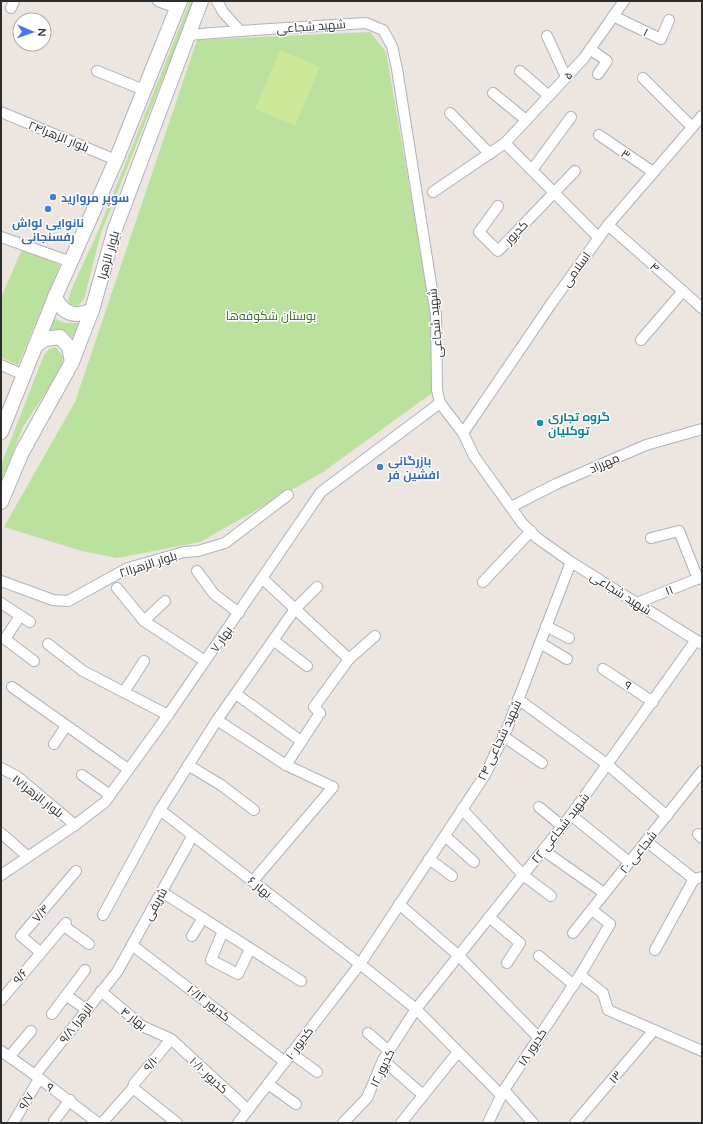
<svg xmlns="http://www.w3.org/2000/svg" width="703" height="1124" font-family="Mulish,Cairo,sans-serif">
  <rect width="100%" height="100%" fill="#ede5df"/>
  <g fill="#bae19d">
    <path d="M190,1H194L101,233L84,299L78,306L71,305L68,300L72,288L96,236L126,162Z"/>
    <path d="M370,32L386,52L431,312L432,393L323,472L200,542L117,558L82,551L4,527L75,402L197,40Z"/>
    <path d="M22,249L60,265L18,365L1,357V298Z"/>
    <path d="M53,318L65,323H82L77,340L64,333L49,332Z"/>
    <path d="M56,347L63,357L61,369L23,427L1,483V465L44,355L49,349Z"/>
  </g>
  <path fill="#cde899" d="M280,50L320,67L295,126L255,109Z"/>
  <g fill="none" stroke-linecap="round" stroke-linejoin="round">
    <defs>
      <g id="street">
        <path d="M158,1L177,8"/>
        <path d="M11,8L14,1"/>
        <path d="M613,16L661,39L669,20"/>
        <path d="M240,31L366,23L383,30L392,46L397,69L436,315L437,390L440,403L463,433L474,456L522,523L537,538L571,562L702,644"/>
        <path d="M187,35L240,31L223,12L217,1"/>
        <path d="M547,36L566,77"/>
        <path d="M590,49L607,61L598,74"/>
        <path d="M97,71L144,90"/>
        <path d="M520,71L549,96"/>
        <path d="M643,78L692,127"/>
        <path d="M493,93L526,120"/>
        <path d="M1,112L116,160"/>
        <path d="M450,113L490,154"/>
        <path d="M599,135L653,172"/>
        <path d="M505,143L599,238"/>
        <path d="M532,170L571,117"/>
        <path d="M433,192L505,143L584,58L624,1"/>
        <path d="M498,206L479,232L498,251L575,171"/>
        <path d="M608,225L702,308"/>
        <path d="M1,237L71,262"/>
        <path d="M641,340L683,291"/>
        <path d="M1,365L24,375"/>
        <path d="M463,433L551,304L608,225L702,116"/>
        <path d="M511,507L556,484L646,445L702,429"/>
        <path d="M651,538L679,531L698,579"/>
        <path d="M197,571L214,594L239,613"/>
        <path d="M263,579L349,659L375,636"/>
        <path d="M1,581L53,600L68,601L128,568L184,552L198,551L225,543L288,495"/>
        <path d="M483,582L531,531"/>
        <path d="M117,588L144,621L205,661"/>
        <path d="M1,603L30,622"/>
        <path d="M637,603L702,577"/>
        <path d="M20,616L5,639L34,661"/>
        <path d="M144,621L165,601"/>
        <path d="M546,626L569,638"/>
        <path d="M273,640L307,666"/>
        <path d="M540,643L567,659"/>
        <path d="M48,644L83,671L168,715"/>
        <path d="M603,669L653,702"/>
        <path d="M12,687L128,769"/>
        <path d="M124,692L144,661"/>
        <path d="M236,694L301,741"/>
        <path d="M518,699L608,765L667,816"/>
        <path d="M217,720L286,765L333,787L253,881"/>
        <path d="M503,736L542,763"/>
        <path d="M54,744L66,726"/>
        <path d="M188,765L221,785L254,810"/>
        <path d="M286,765L320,713L314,707L349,659"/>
        <path d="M1,768L18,777L75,825"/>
        <path d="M82,775L110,795"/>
        <path d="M539,807L562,826"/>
        <path d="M462,809L523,875L551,896"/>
        <path d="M160,810L360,964L416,1009L501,1095"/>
        <path d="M571,815L629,862"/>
        <path d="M1,833L27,856"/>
        <path d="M698,834L702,838"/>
        <path d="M445,836L474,862"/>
        <path d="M646,841L694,879L702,877"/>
        <path d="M543,850L604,893"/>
        <path d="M429,859L452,876"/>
        <path d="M1,875L75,825L105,802L168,715L321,492L440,403"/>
        <path d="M162,892L301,981"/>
        <path d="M399,904L459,956L538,1037"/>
        <path d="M103,915L160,810L217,720L295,609L317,587"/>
        <path d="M489,917L520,943L507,963"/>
        <path d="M64,926L89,944"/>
        <path d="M223,931L211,960L238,974L250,949"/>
        <path d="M573,933L702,771"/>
        <path d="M192,936L203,918"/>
        <path d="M132,945L285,1062"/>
        <path d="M655,950L694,879"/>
        <path d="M40,952L21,936L76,871"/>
        <path d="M539,956L574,985"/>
        <path d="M580,975L603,993L608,1010L702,1051"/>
        <path d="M101,991L142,1026L171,1039L248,1110"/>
        <path d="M67,996L87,1010"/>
        <path d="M1,1000L66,923"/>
        <path d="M52,1014L85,970"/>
        <path d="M368,1033L389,1051"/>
        <path d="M1,1051L35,1075L98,1123"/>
        <path d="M291,1053L317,1072"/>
        <path d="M9,1057L31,1031"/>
        <path d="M383,1060L423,1095"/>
        <path d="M35,1075L117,972L193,835"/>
        <path d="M268,1084L296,1104"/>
        <path d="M133,1088L177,1123"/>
        <path d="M504,1090L533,1123"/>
        <path d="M54,1121L70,1100"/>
        <path d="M13,1123L39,1079"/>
        <path d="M102,1123L133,1088L134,1084L171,1039"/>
        <path d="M238,1123L360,964L485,775L507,729L571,562"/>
        <path d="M343,1123L367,1098L383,1060L416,1009L571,815L696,640"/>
        <path d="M401,1123L458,1052"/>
        <path d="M488,1123L504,1090L580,975L610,924L592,910"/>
        <path d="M575,1123L654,1030"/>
      </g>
      <g id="secondary">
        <path d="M55,297C63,314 75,318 92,310"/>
        <path d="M35,346L45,339L60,337L69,347L72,362"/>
        <path d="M1,432L55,297L116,160L180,1"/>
        <path d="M1,502L22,452L72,362L92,310L115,229L201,1"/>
      </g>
    </defs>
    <use href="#street" stroke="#afb2bc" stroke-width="12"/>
    <use href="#secondary" stroke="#afb2bc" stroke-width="16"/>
    <use href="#street" stroke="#fff" stroke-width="10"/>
    <use href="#secondary" stroke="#fff" stroke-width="14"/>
  </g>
  <g fill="#3f7fe0" stroke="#fff" stroke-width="1.5">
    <circle cx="53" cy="197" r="4"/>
    <circle cx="48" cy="209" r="4"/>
    <circle cx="380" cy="467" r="4"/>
  </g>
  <circle fill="#0f9aa8" stroke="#fff" stroke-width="1.5" cx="540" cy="423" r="4"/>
  <g text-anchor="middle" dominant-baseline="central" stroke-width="3" stroke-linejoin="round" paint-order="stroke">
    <g font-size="12" fill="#2c2c2c" stroke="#fff">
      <text transform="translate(311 26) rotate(-4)">شهید شجاعی</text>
      <text transform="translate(646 32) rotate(26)">۱</text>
      <text transform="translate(568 75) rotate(-47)">۵</text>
      <text transform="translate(59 136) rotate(22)">بلوار الزهرا۲۴</text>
      <text transform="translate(626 154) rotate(34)">۳</text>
      <text transform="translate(516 232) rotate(-46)">کدیور</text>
      <text transform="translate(108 255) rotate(-74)">بلوار الزهرا</text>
      <text transform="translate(655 267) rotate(41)">۴</text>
      <text transform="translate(576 269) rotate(-54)">اسلامی</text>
      <text transform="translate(435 323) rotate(-95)">شهید شجاعی</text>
      <text transform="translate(604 463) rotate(-24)">مهرزاد</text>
      <text transform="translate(148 564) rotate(-18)">بلوار الزهرا۲۱</text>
      <text transform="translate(669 590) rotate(-22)">۱۱</text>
      <text transform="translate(621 593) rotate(32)">شهید شجاعی</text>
      <text transform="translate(221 639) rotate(-55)">بهار ۷</text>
      <text transform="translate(628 685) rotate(34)">۹</text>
      <text transform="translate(499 740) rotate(-65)">شهید شجاعی ۲۴</text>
      <text transform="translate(38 796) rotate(38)">بلوار الزهرا۱۷</text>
      <text transform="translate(560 828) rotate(-52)">شهید شجاعی ۲۲</text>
      <text transform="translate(638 852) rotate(-51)">شجاعی ۲۰</text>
      <text transform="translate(260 887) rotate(38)">بهار ۶</text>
      <text transform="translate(155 904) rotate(-61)">شریفی</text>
      <text transform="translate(40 913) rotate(-50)">۷/۴</text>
      <text transform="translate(20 976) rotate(-51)">۹/۶</text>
      <text transform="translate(209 1003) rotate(38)">کدیور ۱۰/۱۲</text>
      <text transform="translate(134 1018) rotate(37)">بهار ۴</text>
      <text transform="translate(76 1023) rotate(-52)">الزهرا ۹/۸</text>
      <text transform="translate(299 1043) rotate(-53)">کدیور ۱۰</text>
      <text transform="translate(532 1047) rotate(-57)">کدیور ۱۸</text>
      <text transform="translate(151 1063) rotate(-51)">۹/۱۰</text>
      <text transform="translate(382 1068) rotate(-64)">کدیور ۱۲</text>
      <text transform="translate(209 1075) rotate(43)">کدیور ۱۰/۱۰</text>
      <text transform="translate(615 1077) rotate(-49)">۱۳</text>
      <text transform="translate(50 1087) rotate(34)">۹</text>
      <text transform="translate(26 1101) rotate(-60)">۹/۷</text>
    </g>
    <g font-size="12" font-weight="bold" fill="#366cbe" stroke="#fff" text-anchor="start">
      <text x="61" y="197">سوپر مروارید</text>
      <text x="48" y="222" text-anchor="middle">نانوایی لواش<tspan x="48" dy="14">رفسنجانی</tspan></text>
      <text x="388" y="460">بازرگانی<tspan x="388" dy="14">افشین فر</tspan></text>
    </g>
    <g font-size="12" fill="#33671d" stroke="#fff">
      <text x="271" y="315">بوستان شکوفه‌ها</text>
    </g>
    <g font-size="12" font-weight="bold" fill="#0d838f" stroke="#fff" text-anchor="start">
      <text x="548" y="416">گروه تجاری<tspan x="548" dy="14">توکلیان</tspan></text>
    </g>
  </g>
  <rect width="703" height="1124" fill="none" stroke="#2c2c2c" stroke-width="4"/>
  <g transform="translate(32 32) rotate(92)"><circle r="19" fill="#ffffff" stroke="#ababab"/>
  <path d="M0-3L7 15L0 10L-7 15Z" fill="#4574f4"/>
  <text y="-6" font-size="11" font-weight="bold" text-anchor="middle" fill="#2c2c2c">N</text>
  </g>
</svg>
